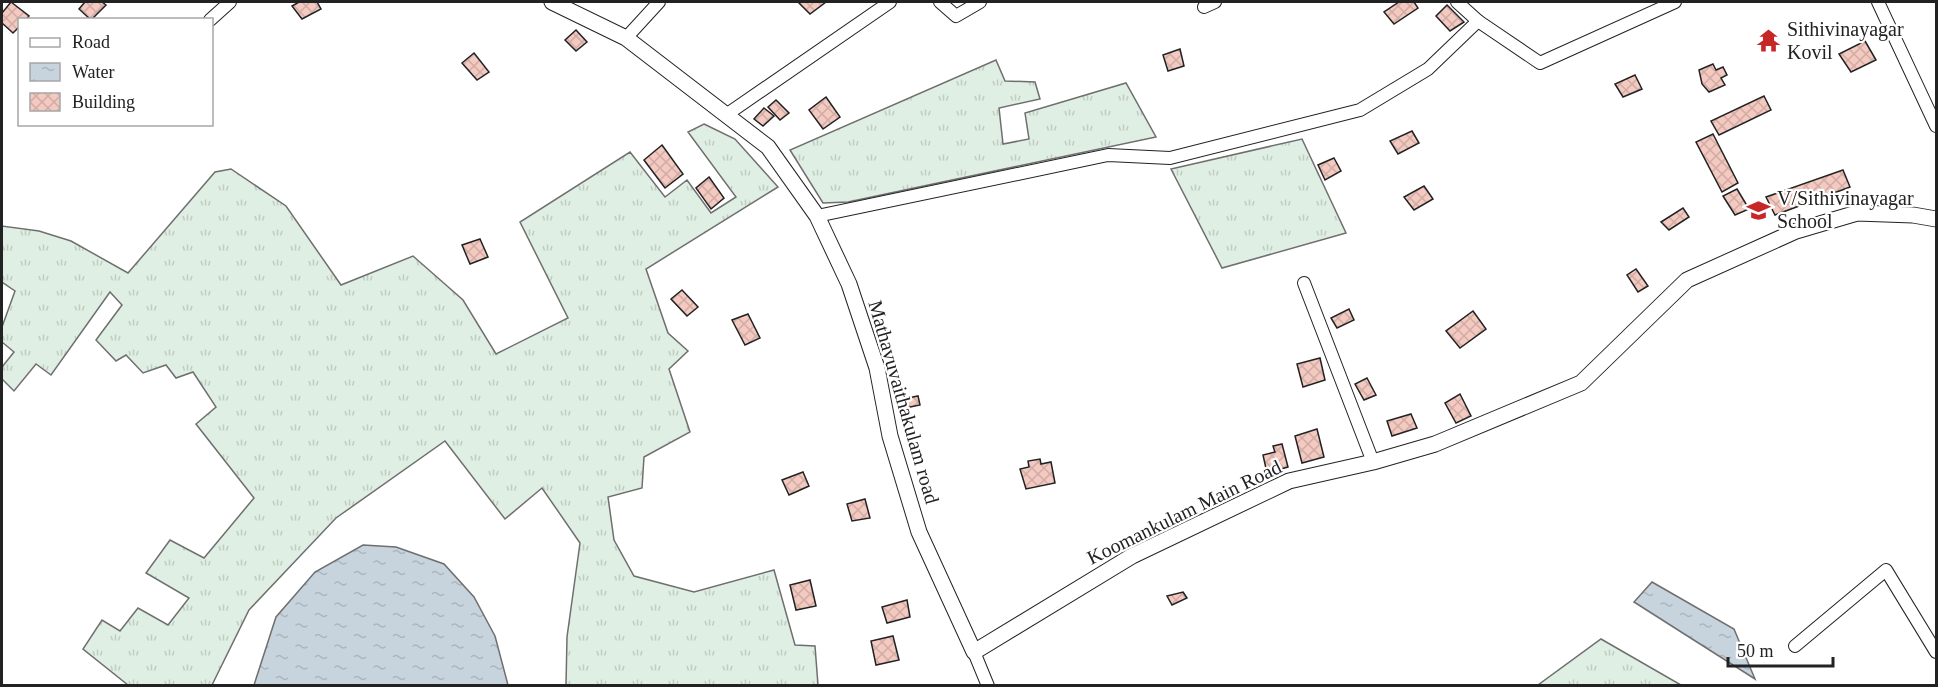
<svg xmlns="http://www.w3.org/2000/svg" width="1938" height="687" font-family="Georgia,serif">
  <defs>
    <pattern id="grass-tufts" width="24" height="20" patternUnits="userSpaceOnUse" patternTransform="scale(1.5)"><rect width="24" height="20" fill="#e0efe3"/><path d="M3 7l-1-3M5 7V3M7 7l1-3M15 17l-1-3M17 17v-4M19 17l1-3" fill="none" stroke="#c0cdc2"/></pattern>
    <pattern id="water-ripples" width="26" height="14" patternUnits="userSpaceOnUse" patternTransform="scale(1.5)"><rect width="26" height="14" fill="#c7d3dd"/><path d="M2 4q2-2 4 0t4 0M15 11q2-2 4 0t4 0" fill="none" stroke="#abb5bd"/></pattern>
    <pattern id="building-cross-hatch" width="8" height="8" patternUnits="userSpaceOnUse" patternTransform="scale(1.5)"><rect width="8" height="8" fill="#f3c9c0"/><path d="M0 0l8 8M0 8l8-8" fill="none" stroke="#d0aca5"/></pattern>
  </defs>
  <rect width="100%" height="100%" fill="#fff"/>
  <g fill="url(#grass-tufts)" stroke="#6f6f6f" stroke-width="1.5">
    <path d="M996,60L1005,81L1035,82L1040,99L999,108L1003,144L1029,139L1025,113L1126,83L1156,137L848,202L823,203L790,150Z"/>
    <path d="M704,124L735,139L778,187L646,269L668,333L688,351L669,369L690,432L644,457L642,488L608,497L614,540L634,576L694,592L774,570L795,645L815,646L818,685H566L567,637L580,543L542,488L505,519L445,441L336,518L249,610L212,685H128L83,649L102,620L120,631L138,608L168,625L189,598L146,573L170,540L204,558L254,498L196,424L216,407L193,372L176,378L166,365L143,373L126,355L116,361L96,340L122,305L110,292L51,375L36,364L14,391L2,379V367L14,352L2,342V327L15,291L2,282V226L39,231L71,241L128,273L215,172L231,169L286,206L341,285L413,256L463,300L496,354L568,318L520,222L630,152L665,197L687,180L711,213L736,197L688,132Z"/>
    <path d="M1302,139L1346,233L1222,268L1171,169Z"/>
    <path d="M1601,639L1681,685H1538Z"/>
  </g>
  <g fill="url(#water-ripples)" stroke="#6f6f6f" stroke-width="1.5">
    <path d="M363,545L396,547L444,564L474,597L495,636L508,685H254L276,617L315,572Z"/>
    <path d="M1652,582L1734,629L1755,679L1634,602Z"/>
  </g>
  <g fill="url(#building-cross-hatch)" stroke="#222" stroke-width="1.5">
    <path d="M11,2L29,16L26,20H20V26L13,33L2,23V13Z"/>
    <path d="M85,2H102L106,5L91,20L79,9Z"/>
    <path d="M299,2H317L321,9L302,19L292,6Z"/>
    <path d="M798,2H826L810,14Z"/>
    <path d="M1399,2H1414L1418,8L1394,24L1384,12Z"/>
    <path d="M1447,5L1464,22L1450,31L1436,16Z"/>
    <path d="M576,30L587,42L576,51L565,40Z"/>
    <path d="M1865,41L1876,60L1851,72L1839,54Z"/>
    <path d="M1180,49L1184,66L1168,71L1163,55Z"/>
    <path d="M474,53L489,72L477,80L462,63Z"/>
    <path d="M1713,64L1716,70L1723,67L1727,75L1721,78L1725,85L1709,92L1702,84L1699,70Z"/>
    <path d="M1635,75L1642,89L1623,97L1615,84Z"/>
    <path d="M1764,96L1771,110L1719,135L1711,121Z"/>
    <path d="M826,97L840,117L823,129L809,110Z"/>
    <path d="M776,100L789,113L780,120L768,107Z"/>
    <path d="M764,108L774,116L763,126L754,119Z"/>
    <path d="M1412,131L1419,143L1398,154L1390,141Z"/>
    <path d="M1713,134L1738,183L1722,192L1696,142Z"/>
    <path d="M662,145L683,174L665,188L644,160Z"/>
    <path d="M1334,158L1341,171L1325,180L1318,165Z"/>
    <path d="M1843,170L1850,187L1775,215L1766,197Z"/>
    <path d="M709,177L724,198L711,209L696,188Z"/>
    <path d="M1424,186L1433,199L1414,210L1404,197Z"/>
    <path d="M1737,189L1749,209L1735,215L1723,196Z"/>
    <path d="M1683,208L1689,217L1669,230L1661,222Z"/>
    <path d="M480,239L488,257L470,264L462,245Z"/>
    <path d="M1636,269L1648,286L1638,292L1627,275Z"/>
    <path d="M682,290L698,307L687,316L671,299Z"/>
    <path d="M1349,309L1354,320L1337,328L1331,318Z"/>
    <path d="M1473,311L1486,329L1460,348L1446,331Z"/>
    <path d="M748,314L760,338L745,345L732,320Z"/>
    <path d="M1320,358L1325,380L1303,387L1297,364Z"/>
    <path d="M1367,378L1376,395L1364,400L1355,384Z"/>
    <path d="M1460,394L1471,416L1456,423L1445,403Z"/>
    <path d="M918,396L920,405L905,408L903,399Z"/>
    <path d="M1411,414L1417,428L1392,436L1387,421Z"/>
    <path d="M1317,429L1324,457L1302,463L1295,436Z"/>
    <path d="M1282,444L1288,467L1267,473L1263,455L1275,452L1273,446Z"/>
    <path d="M1040,459L1041,464L1051,462L1055,483L1026,489L1020,469L1029,467L1028,461Z"/>
    <path d="M803,472L809,486L789,495L782,480Z"/>
    <path d="M865,499L870,518L852,521L847,504Z"/>
    <path d="M810,580L816,606L796,610L790,585Z"/>
    <path d="M1183,592L1187,598L1172,605L1167,596Z"/>
    <path d="M907,600L910,617L887,623L882,607Z"/>
    <path d="M893,636L899,660L876,665L871,641Z"/>
  </g>
  <g fill="none" stroke-linecap="round" stroke-linejoin="round">
    <defs>
      <g id="minor">
        <path d="M940,2L956,16L980,2"/>
        <path d="M1457,2L1478,21"/>
        <path d="M1878,2L1936,126"/>
        <path d="M1204,7L1215,2"/>
        <path d="M210,20L230,2"/>
        <path d="M626,38L659,2"/>
        <path d="M726,115L890,2"/>
        <path d="M817,216L1108,155L1170,158L1360,110L1428,69L1478,21L1540,63L1675,2"/>
        <path d="M1304,283L1373,462"/>
        <path d="M1795,646L1886,570L1936,652"/>
        <path d="M974,652L988,686"/>
      </g>
      <path id="tertiary" d="M552,2L626,38L768,147L817,216L849,284L877,368L890,436L919,532L974,652L1132,556L1289,481L1373,462L1435,444L1581,383L1687,280L1796,231L1857,213L1913,215L1936,219"/>
    </defs>
    <use href="#minor" stroke="#222" stroke-width="14"/>
    <use href="#tertiary" stroke="#222" stroke-width="17"/>
    <use href="#minor" stroke="#fff" stroke-width="12"/>
    <use href="#tertiary" stroke="#fff" stroke-width="15"/>
  </g>
  <defs>
    <symbol id="temple-bare" viewBox="-9 -9 18 18"><path d="M0-6L5-2H3V0L6.5 2.5H4V6H1.5V3h-3V6H-4V2.5H-6.5L-3 0V-2H-5Z" fill="#c62828" stroke="#fff" stroke-width="2.5" paint-order="stroke"/></symbol>
    <symbol id="school-bare" viewBox="-9 -9 18 18"><path d="M0-5L7-2L0 1L-7-2ZM-4 1L0 2.5L4 1V4Q0 6-4 4Z" fill="#c62828" stroke="#fff" stroke-width="2.5" paint-order="stroke"/></symbol>
  </defs>
  <g fill-rule="evenodd">
    <use href="#temple-bare" x="1752" y="24" width="33" height="33"/>
    <use href="#school-bare" x="1742" y="194" width="33" height="33"/>
  </g>
  <g text-anchor="middle" dominant-baseline="central" stroke-width="4.5" stroke-linejoin="round" paint-order="stroke">
    <g font-size="20" fill="#222" stroke="#fff" text-anchor="start">
      <text x="1787" y="29">Sithivinayagar<tspan x="1787" dy="23">Kovil</tspan></text>
      <text x="1777" y="198">V/Sithivinayagar<tspan x="1777" dy="23">School</tspan></text>
    </g>
    <g font-size="20" fill="#222" stroke="#fff">
      <text transform="translate(904 402) rotate(74)">Mathavuvaithakulam road</text>
      <text transform="translate(1184 512) rotate(-26)">Koomankulam Main Road</text>
    </g>
  </g>
  <rect width="1938" height="687" fill="none" stroke="#222222" stroke-width="6"/>
  <rect x="18" y="18" width="195" height="108" fill="#ffffff" stroke="#a7a7a7" stroke-width="1.5"/>
  <rect x="30" y="38" width="30" height="9" fill="#ffffff" stroke="#a7a7a7" stroke-width="1.5"/>
  <text x="72" y="48" font-size="18" fill="#222222">Road</text>
  <rect x="30" y="63" width="30" height="18" fill="url(#water-ripples)" stroke="#a7a7a7" stroke-width="1.5"/>
  <text x="72" y="78" font-size="18" fill="#222222">Water</text>
  <rect x="30" y="93" width="30" height="18" fill="url(#building-cross-hatch)" stroke="#a7a7a7" stroke-width="1.5"/>
  <text x="72" y="108" font-size="18" fill="#222222">Building</text>
  <path d="M1728 657v9h105v-9" fill="none" stroke="#222222" stroke-width="3"/>
  <text x="1737" y="657" font-size="18" fill="#222222" stroke="#ffffff" stroke-width="4.5" paint-order="stroke">50 m</text>
</svg>
